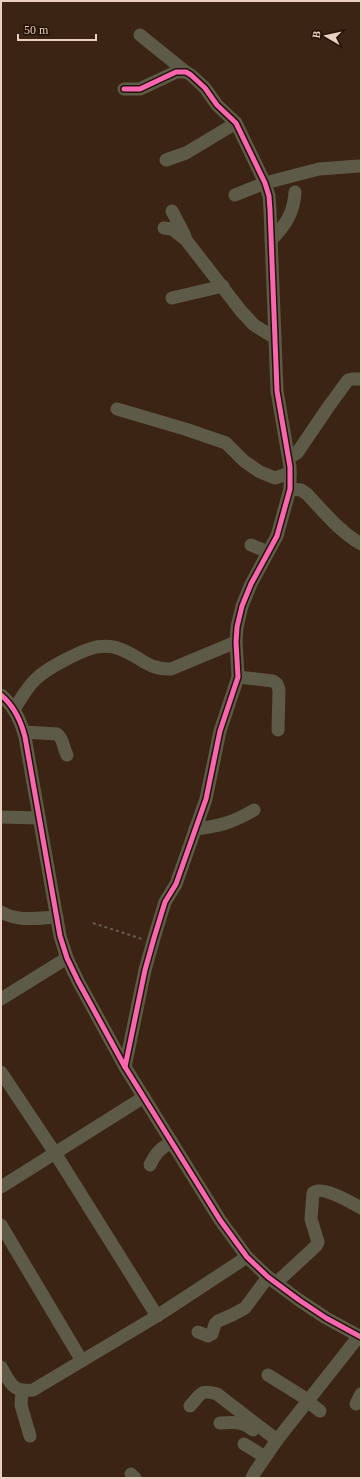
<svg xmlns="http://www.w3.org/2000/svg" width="362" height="1479" font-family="'Times New Roman',serif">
  <rect width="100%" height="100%" fill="#3b2413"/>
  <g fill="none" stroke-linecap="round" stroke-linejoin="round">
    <path stroke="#645c4e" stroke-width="2" stroke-dasharray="3 3" stroke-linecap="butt" d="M93,923L142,939"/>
    <g stroke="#5d5a48" stroke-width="13">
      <path d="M140,35L186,72"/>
      <path d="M124,89H140L176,72H186L191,75L205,88L217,105L236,123L265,183L269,196L270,210L277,391L290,467V489L277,536L251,584L242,606L237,627L236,642L238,677L220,731L206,799L176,884L165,902L154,938L145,970L125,1067"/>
      <path d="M166,160L186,153L236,123"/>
      <path d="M235,195L265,183L319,169L359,166"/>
      <path d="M172,211L185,236"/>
      <path d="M164,228L172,229L186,240L241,311L254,325L275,338"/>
      <path d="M271,240C285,226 294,213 295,192"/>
      <path d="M172,298L223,286"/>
      <path d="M117,409L185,429L226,443L244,461L260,472L275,478L290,473"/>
      <path d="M289,458L297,453L329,406L348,380L352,379H361"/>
      <path d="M290,489L301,490L307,494C324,512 339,531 361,544"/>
      <path d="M251,545L268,552"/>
      <path d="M238,677L273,681L277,684L279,690L278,730"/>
      <path d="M1,695C14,706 21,721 25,737L60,936L67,958L78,981L125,1067L220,1220L247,1257L268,1277L299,1300L326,1318L361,1337"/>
      <path d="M14,709C21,699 27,687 36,679C47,668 80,651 96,647C103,646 113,646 120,649C140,656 147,670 171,669L236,642"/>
      <path d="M24,732L57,734C64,739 63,748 67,755"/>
      <path d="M1,817L39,818"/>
      <path d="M195,829C220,826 232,823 254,810"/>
      <path d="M1,912C18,922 37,918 57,917"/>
      <path d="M1,999L67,958"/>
      <path d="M1,1072L55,1153L157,1316"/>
      <path d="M150,1165C156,1153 159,1149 172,1142"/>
      <path d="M1,1187L144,1097"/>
      <path d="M1,1225L82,1361"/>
      <path d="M276,1283L316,1246L318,1242L311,1219L313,1193C322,1185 352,1203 361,1208"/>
      <path d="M198,1332L208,1336L212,1334L215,1324L218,1321L232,1315L245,1308L268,1277"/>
      <path d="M1,1367C11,1384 12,1392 33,1390L157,1316L247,1257"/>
      <path d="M268,1375L308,1400"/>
      <path d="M22,1391L21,1405L30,1436"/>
      <path d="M307,1401L320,1411"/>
      <path d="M356,1404L361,1394"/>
      <path d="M190,1406C201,1394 200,1389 217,1394L277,1440"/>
      <path d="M220,1423C233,1422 243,1421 253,1430"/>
      <path d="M244,1444L265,1457"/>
      <path d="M131,1474L135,1478"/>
      <path d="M252,1478L255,1472L277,1440L359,1336"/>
    </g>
    <defs>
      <g id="cycleway">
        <path d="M124,89H140L176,72H186L191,75L205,88L217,105L236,123L265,183L269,196L270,210L277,391L290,467V489L277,536L251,584L242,606L237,627L236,642L238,677L220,731L206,799L176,884L165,902L154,938L145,970L125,1067"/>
        <path d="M1,695C14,706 21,721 25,737L60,936L67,958L78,981L125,1067L220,1220L247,1257L268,1277L299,1300L326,1318L361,1337"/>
      </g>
    </defs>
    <use href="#cycleway" stroke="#241206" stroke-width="8"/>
    <use href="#cycleway" stroke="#f766af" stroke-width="5"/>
  </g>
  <rect width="362" height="1479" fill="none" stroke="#eacfbf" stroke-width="4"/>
  <g transform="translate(326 36) rotate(279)" stroke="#241206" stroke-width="3" paint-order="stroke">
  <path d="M0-3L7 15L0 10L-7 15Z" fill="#eacfbf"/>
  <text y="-6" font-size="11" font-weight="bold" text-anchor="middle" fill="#eacfbf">B</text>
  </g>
  <path d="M18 34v6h78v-6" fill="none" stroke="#eacfbf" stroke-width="2"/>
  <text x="24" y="34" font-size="12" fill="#eacfbf" stroke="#241206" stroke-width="3" paint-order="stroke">50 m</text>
</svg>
